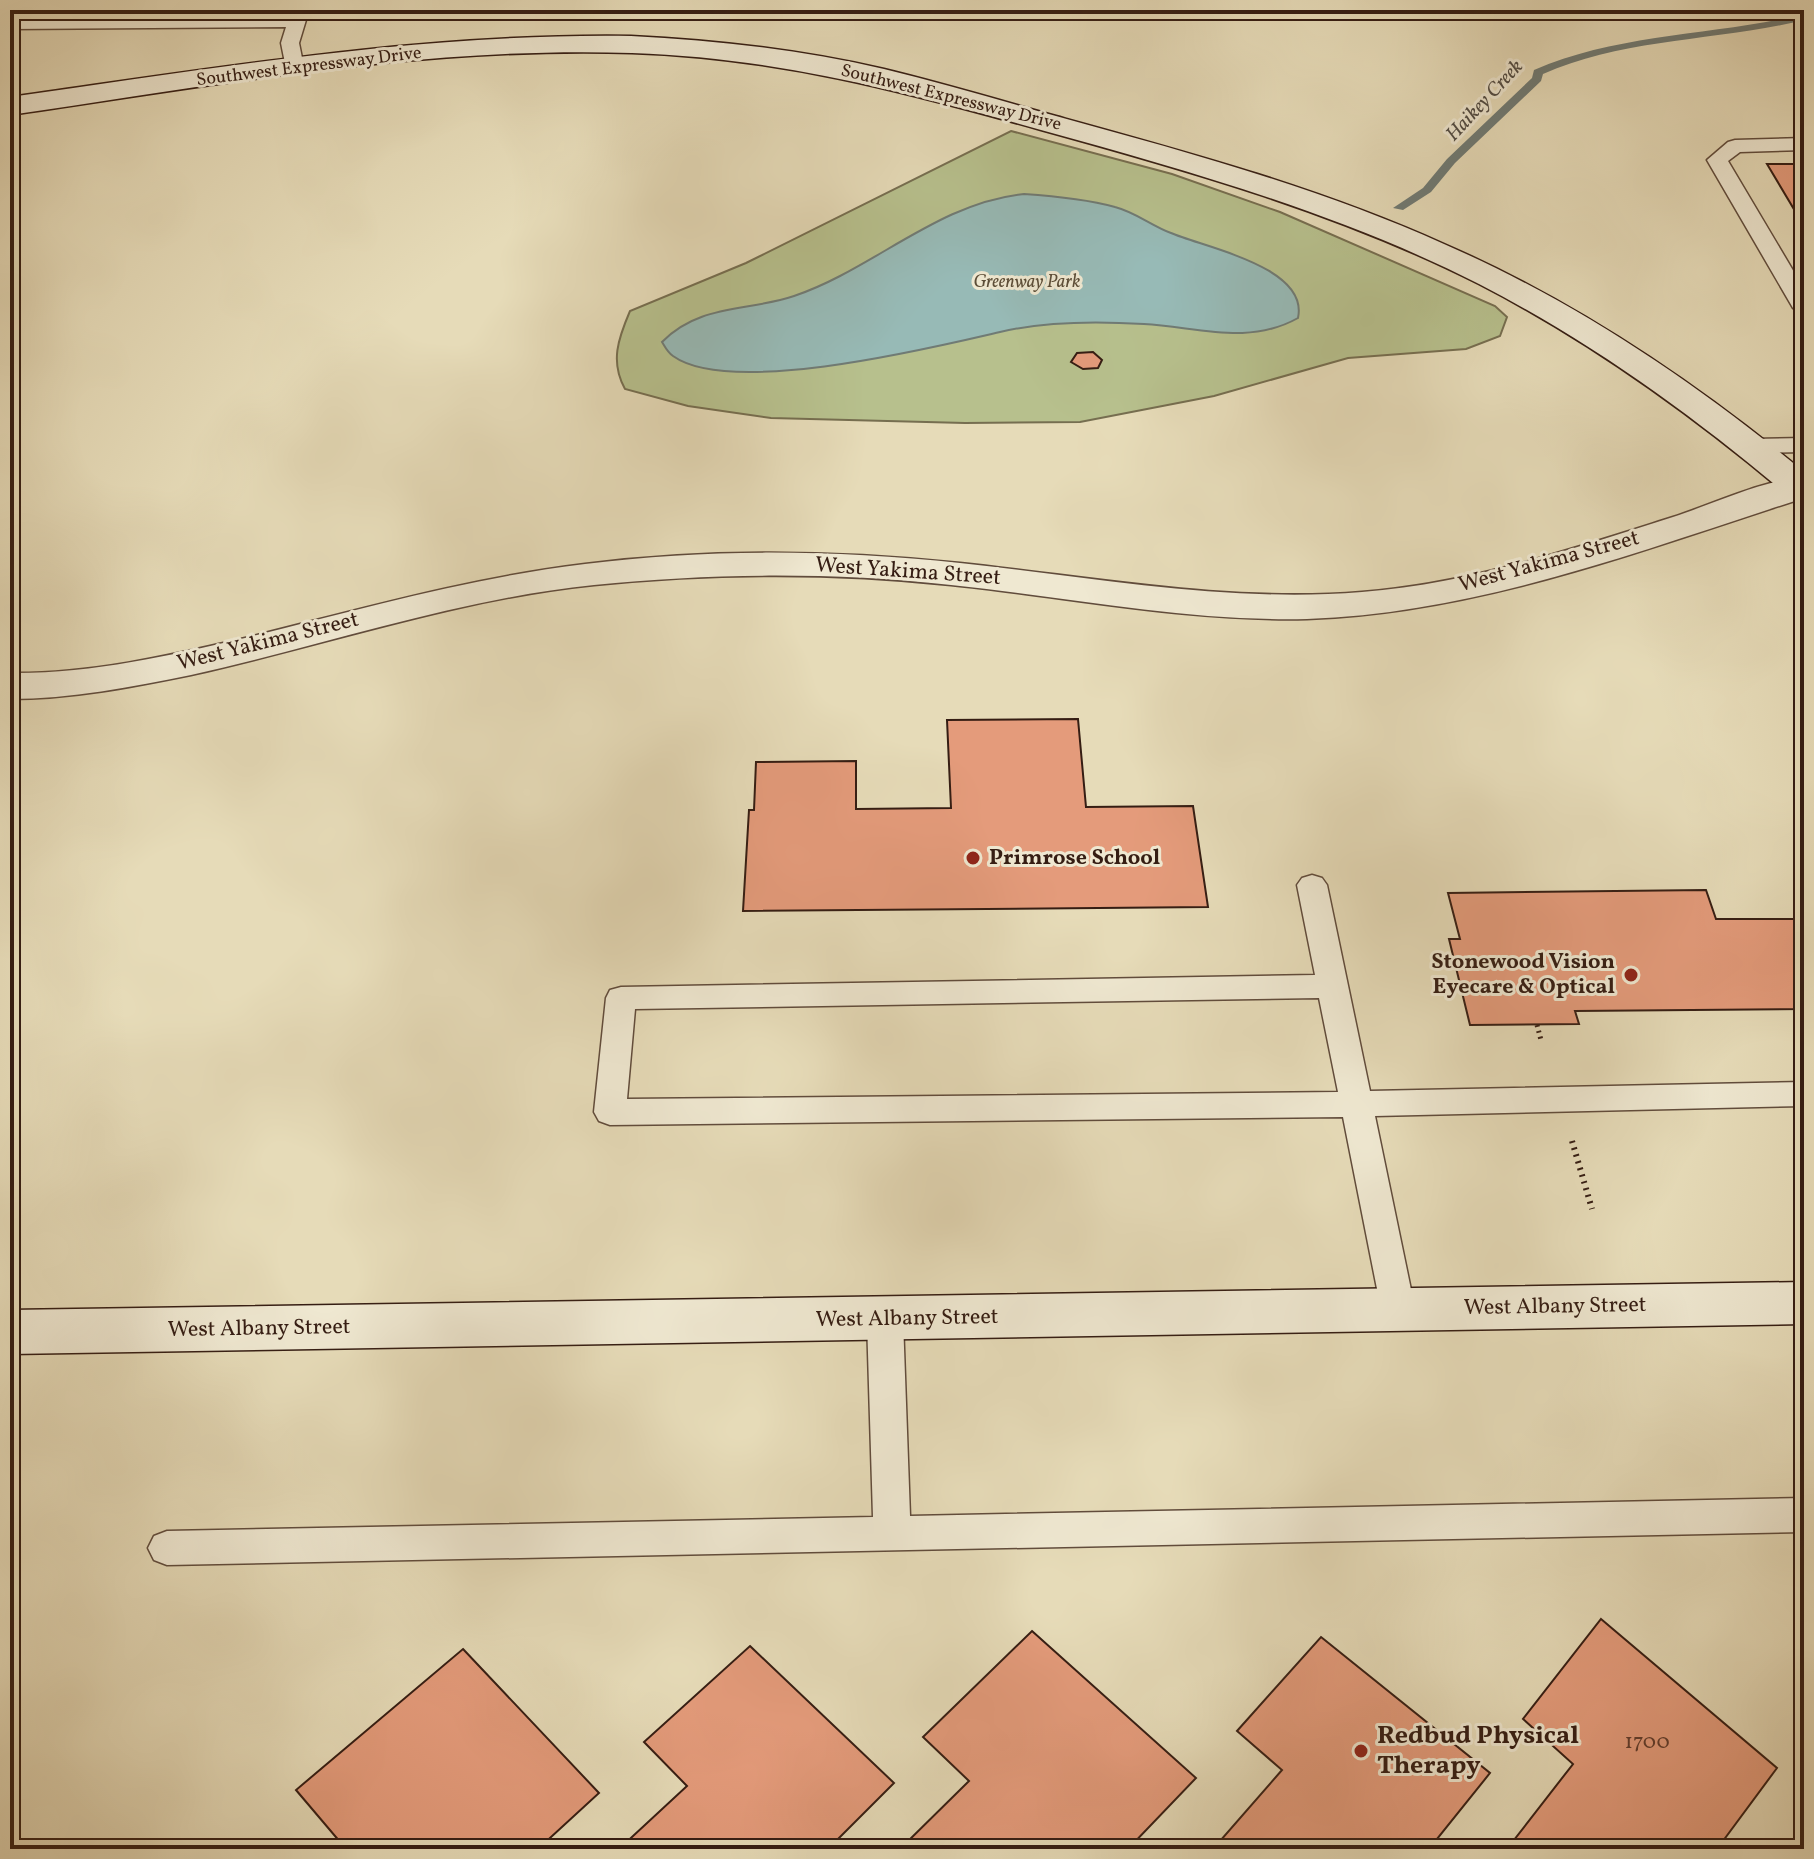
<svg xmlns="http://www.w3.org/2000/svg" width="1814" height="1859" font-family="Vollkorn,serif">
  <rect width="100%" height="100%" fill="#e6dbb8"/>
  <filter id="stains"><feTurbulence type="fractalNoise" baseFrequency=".0025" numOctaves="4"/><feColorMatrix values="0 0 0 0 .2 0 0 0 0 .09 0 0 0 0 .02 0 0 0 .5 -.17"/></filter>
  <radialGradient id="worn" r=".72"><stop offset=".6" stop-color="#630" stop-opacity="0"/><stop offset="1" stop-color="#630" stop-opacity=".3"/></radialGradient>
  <path fill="#b7c08d" stroke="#766e50" stroke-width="2" d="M1011,131L1172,174L1280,212L1495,306L1507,317L1500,336L1466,349L1348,358L1214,396L1080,422L965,423L771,418L688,406L625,389C610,362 618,339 630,311L746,263Z"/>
  <path fill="#97bab6" stroke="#707b75" stroke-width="2" d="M1024,194C1054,196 1086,199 1115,207C1135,212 1152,226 1171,233C1206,248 1309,267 1298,318C1248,346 1198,327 1144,324C1097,321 1046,321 1000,332C931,348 730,397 673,356C668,353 665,347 662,342C699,304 746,312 794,296C872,270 939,202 1024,194Z"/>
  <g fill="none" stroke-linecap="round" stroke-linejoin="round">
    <path fill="#707b75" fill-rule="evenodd" d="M1804,14V20C1718,41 1624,38 1543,74L1541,81L1455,163L1431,192L1403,210L1393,208L1423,188L1447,159L1532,78L1534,70C1619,33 1715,36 1804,14Z"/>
  </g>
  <g fill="#e49b7b" stroke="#351d13" stroke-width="2">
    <path d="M1767,164H1804V226Z"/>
    <path d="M1093,352L1102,360L1098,368L1083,369L1071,362L1077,353Z"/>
    <path d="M1078,719L1086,807L1193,806L1208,907L743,911L749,810H754L756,762L856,761V809L951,808L947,720Z"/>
    <path d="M1706,890L1716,919H1795L1804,942V1009L1575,1011L1579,1024L1470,1025L1449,939H1460L1448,893Z"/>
    <path d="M1601,1619L1777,1768L1717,1849H1507L1573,1764L1523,1719Z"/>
    <path d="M1032,1631L1196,1778L1128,1849H900L969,1781L923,1737Z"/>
    <path d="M1321,1637L1490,1773L1429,1849H1213L1282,1770L1237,1731Z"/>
    <path d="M750,1646L894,1783L828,1849H619L687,1786L644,1742Z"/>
    <path d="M463,1649L599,1793L538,1849H346L296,1790Z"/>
  </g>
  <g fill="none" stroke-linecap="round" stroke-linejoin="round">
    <defs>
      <g id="lane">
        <path d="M291,10H309L299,43L304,68L295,74L286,68L281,43L286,27L10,29V17L289,16Z"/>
        <path d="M1804,138V150L1740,152L1728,161L1804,289V315L1793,308L1707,160L1728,142L1735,140Z"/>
        <path d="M1804,438V452L1752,453L1744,451L1740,446L1744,441L1752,439Z"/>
        <path d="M1312,875L1322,878L1327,885L1370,1091L1804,1082V1106L1375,1116L1415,1309L1410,1319L1398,1324L1386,1319L1381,1309L1343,1117L610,1125L599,1121L594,1112L606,998L610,990L621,987L1315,975L1297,885L1302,878ZM1319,998L1338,1092L627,1099L635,1009Z"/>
        <path d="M885,1305L897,1310L903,1320L910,1516L1804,1498V1532L167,1565L154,1560L148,1548L154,1536L167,1531L873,1517L867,1320L873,1310Z"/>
      </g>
      <path id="street" d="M1804,477V498C1642,550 1479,613 1307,619C1188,622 1069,597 951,585C831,572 714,573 594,585C457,599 326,645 191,675C132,687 71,699 10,699V673C89,674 168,656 245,638C358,610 469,578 585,564C710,548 835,550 960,563C1093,577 1227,603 1362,592C1468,584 1572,549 1673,517C1713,504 1763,480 1804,477Z"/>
      <g id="secondary">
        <path d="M631,36C716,40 801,50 884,69C942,83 999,100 1056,116C1187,152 1320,188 1444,244C1575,301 1694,381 1804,472V501L1791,498C1694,416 1592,342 1479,284C1341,214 1190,171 1041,130C902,91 778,58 632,53C424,46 216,85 10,115V97C216,68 422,33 631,36Z"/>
        <path d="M1804,1282V1324L10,1354V1310Z"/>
      </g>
    </defs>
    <use href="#lane" stroke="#614c3c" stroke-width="3"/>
    <use href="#street" stroke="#614c3c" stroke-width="3"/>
    <use href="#secondary" stroke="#351d13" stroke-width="3"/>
    <path stroke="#351d13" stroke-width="5" stroke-dasharray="2 4" stroke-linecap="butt" d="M1537,1025L1541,1040"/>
    <path stroke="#351d13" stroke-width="6" stroke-dasharray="2 5" stroke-linecap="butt" d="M1572,1141L1592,1209"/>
    <use href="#lane" fill="#efe8d1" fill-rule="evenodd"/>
    <use href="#street" fill="#efe8d1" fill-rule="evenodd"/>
    <use href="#secondary" fill="#efe8d1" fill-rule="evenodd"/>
  </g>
  <g fill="#8f2418" stroke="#efe8d1" stroke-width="3">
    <circle cx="973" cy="858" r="8"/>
    <circle cx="1631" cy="975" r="8"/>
    <circle cx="1361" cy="1751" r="8"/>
  </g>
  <g text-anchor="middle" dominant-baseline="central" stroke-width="6" stroke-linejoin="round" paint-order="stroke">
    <g font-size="18" fill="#351d13" stroke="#efe8d1">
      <text transform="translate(309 67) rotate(-7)">Southwest Expressway Drive</text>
      <text transform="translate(951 98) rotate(14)">Southwest Expressway Drive</text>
    </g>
    <g font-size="18" font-style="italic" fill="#5c4e38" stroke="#efe8d1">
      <text x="1027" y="282">Greenway Park</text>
    </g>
    <g font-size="20" font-style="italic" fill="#524c44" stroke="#efe8d1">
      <text transform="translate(1485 101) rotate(-47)">Haikey Creek</text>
    </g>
    <g font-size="22" fill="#351d13" stroke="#efe8d1">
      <text transform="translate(1549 562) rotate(-15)">West Yakima Street</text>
      <text transform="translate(908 572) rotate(4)">West Yakima Street</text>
      <text transform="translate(268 642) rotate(-14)">West Yakima Street</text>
      <text transform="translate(1555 1307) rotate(-1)">West Albany Street</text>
      <text transform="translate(907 1319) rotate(-1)">West Albany Street</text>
      <text transform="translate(259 1329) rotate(-1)">West Albany Street</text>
    </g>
    <g font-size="22" font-weight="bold" fill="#351d13" stroke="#efe8d1" text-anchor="start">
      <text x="989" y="858">Primrose School</text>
      <text x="1615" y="962" text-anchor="end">Stonewood Vision<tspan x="1615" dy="25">Eyecare &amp; Optical</tspan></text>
    </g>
    <g font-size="22" fill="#613c2d">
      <text x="1647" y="1742">1700</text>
    </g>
    <g font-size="26" font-weight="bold" fill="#351d13" stroke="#efe8d1" text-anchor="start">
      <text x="1377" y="1736">Redbud Physical<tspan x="1377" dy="30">Therapy</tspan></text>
    </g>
  </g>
  <rect width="1814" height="1859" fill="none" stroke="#e6dbb8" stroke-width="40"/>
  <rect x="12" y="12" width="1790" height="1835" fill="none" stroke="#351d13" stroke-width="4"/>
  <rect x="20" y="20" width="1774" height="1819" fill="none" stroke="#351d13" stroke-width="2"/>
  <rect width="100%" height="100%" filter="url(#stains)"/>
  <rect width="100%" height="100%" fill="url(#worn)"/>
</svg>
